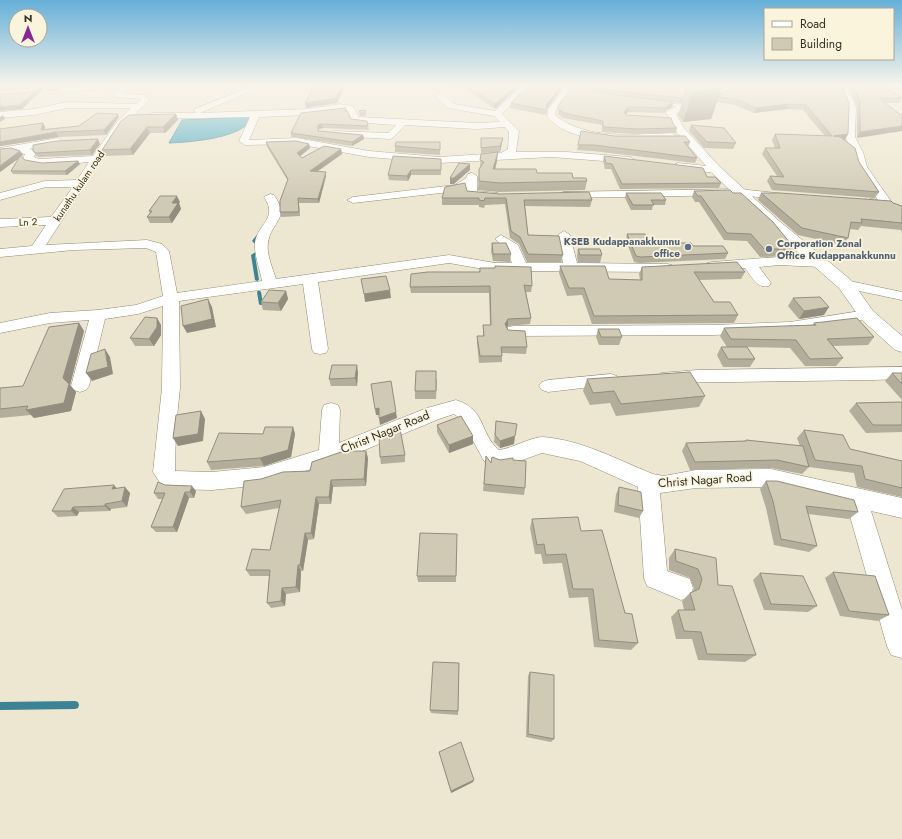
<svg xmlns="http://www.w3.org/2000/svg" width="902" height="839" font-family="Jost,sans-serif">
  <rect width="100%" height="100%" fill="#ede6d0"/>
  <path fill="#40a7c2" stroke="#3c8393" d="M248,117L249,122C236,139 189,142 169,143L182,120Z"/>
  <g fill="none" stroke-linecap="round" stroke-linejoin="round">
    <g fill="#3c8393" fill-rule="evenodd">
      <path d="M259,232L262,233L256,241L264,249L255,255L259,280L257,281L255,280L251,255L260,249L252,241Z"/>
      <path d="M258,291H260L261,292L263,304L262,305H260L259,304L257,292Z"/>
      <path d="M75,701L78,702L79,705L78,708L75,709L0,710V702Z"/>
    </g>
    <defs>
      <path id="lane" d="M659,102L684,105L686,106L684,107L660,104Z"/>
      <g id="street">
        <path d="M98,85H129L123,93L144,95L150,99L123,126L46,245L147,240L162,244L169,251L177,293L262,281C260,270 254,254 255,243C257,224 279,219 264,197L270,194L274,195C291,219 271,221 268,243C266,253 273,269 276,279L449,255L495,263H512L507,250L495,239L501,235L518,245L526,263H563L558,235L564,231L570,235L577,263L667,264L672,265L674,268L672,271L667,272L495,271L449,263L318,282L328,349L326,353L320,354L314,353L312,349L303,284L179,301L180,388L176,427L175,471L212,472L264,467L319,450L322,410L324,405L331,403L338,405L340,410L339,443L427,408L456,400C487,410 479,433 499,450C513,448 531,437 543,437C582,440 618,460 653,474L664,476L696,470L771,469L902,498V518L871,511L902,610V658L891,655L887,646L847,506L771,487L696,488L660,493L667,571L690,579L693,588L690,597L681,600L647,586L644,578L638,487L580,461L542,453L508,465L499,466L484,461L461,419L454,414L439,419L355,454L264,485L212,490L169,489L162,486L153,472L162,388L163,306L138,314L105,319L89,386L86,390L80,392L74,390L71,386L89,320L50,323L0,333V323L50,313L98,310L136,305L163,296L156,252L146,248L74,250L0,257V249L32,246L46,225L0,227V219L51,217L73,187H46L0,200V193L45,181L77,180L89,162C75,163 32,170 23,159L25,154L14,151L0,152V148L58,138L61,139L63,141L61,143L29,149L35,150L36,152L34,157L39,159L93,156L117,122L131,108H67L34,115L0,118V112L34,109L67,102L136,104L141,99L115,97L114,95L119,88L61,92L57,90L61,88Z"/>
        <path d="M255,85H265L200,113L308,109L340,104L353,106L359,117L477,123L500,122L494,116L448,108L434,95L441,93L454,104L495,111L523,85H531L502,114L519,131L516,152H567L630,157L635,160L630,163L551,157L439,163L369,157L297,144L245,145L239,141L250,117L152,119L148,116L152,113H196L194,111L195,109ZM340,109L347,110L353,122L396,125L388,133L334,131L332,133L337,136L390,139L393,138L405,125L477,129L505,127L509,132L508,149L501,153L439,157L369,151L297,138L249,140L259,117L308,115Z"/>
        <path d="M461,85H469L464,89L460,87Z"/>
        <path d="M564,85H572L573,87L556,110L555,115C587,141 633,134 672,133L677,136L672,139C636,140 572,148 547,116L548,110L565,87Z"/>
        <path d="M839,85H847L856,108L855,137L863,152L867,167L893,204L891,206H867L861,202L867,198L878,200L857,167L853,152L845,137L848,108Z"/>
        <path d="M678,163L716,167L721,170L716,173L674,168L673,166Z"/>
        <path d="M472,173L477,176V191L498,193L500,195L498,197L467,196L466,188L458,191L353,203L347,200L353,197L455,185L466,178L468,174Z"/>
        <path d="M739,189L786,194L792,197L786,200L739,195L563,198L557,195L563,192Z"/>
        <path d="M779,257L821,259L826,260L828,263L826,266L821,267L779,265L759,267L771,283L769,286C757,289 752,277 745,268L712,270L707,269L705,266L707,263L712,262Z"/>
        <path d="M845,280L902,292V300L840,287L838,284L840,281Z"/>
        <path d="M867,310L872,312L875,315L872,318L790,332L713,335L514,336L508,335L506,331L508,327L514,326L713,325L790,322Z"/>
        <path d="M902,367V379L873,380L667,383L661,381L658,377L661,373L697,370Z"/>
        <path d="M611,374L617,376L620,380L617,384L548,392L542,390L539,386L542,382L548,380Z"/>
      </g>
      <path id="secondary" d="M724,85H732L729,93L693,105L676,114L684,128L720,167L778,220L851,280L873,311L902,336V352L895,350L861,319L839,288L768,226L712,173L676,131L666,113L667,111L686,101L723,89Z"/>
    </defs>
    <use href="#lane" stroke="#918b77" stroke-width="1"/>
    <use href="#street" stroke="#918b77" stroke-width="1"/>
    <use href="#secondary" stroke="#918b77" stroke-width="1"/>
    <use href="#lane" fill="#fff" fill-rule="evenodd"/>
    <use href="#street" fill="#fff" fill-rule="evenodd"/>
    <use href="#secondary" fill="#fff" fill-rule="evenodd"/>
  </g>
  <g fill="#b3ad9b">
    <path d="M0,85H84L61,86L56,89V91H48L45,87L22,109L34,90L32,88L0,91Z"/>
    <path d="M453,85H460L459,87H453Z"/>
    <path d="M466,85H521L495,109L466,89Z"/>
    <path d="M573,85H658L686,88L687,85H718L720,94L732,89L733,85H842L848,134L844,140L879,192L875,198L772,190L767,181L770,176H777L762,154L765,148H775L772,140L775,134L825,136L803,110L787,109L754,113L735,105L717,102L711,119L683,122L678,115L682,102L679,103L663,101L673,102L672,107L666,110L665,113L628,112L625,114L626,115L673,124L677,128L676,133L636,134L602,132V125L563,118L558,114V106L573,86Z"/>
    <path d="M848,85H882L902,98L899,103H886L857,138V107Z"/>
    <path d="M563,87L547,109L546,115L510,108L511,103Z"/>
    <path d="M346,108V111L351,119L367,121L369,130L323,128L319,129V131L363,135L364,139L352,146L291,137V133Z"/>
    <path d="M365,110L366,116H360L359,111Z"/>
    <path d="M176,114L178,120L165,133H150L133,155L105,156L102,150L121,121Z"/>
    <path d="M119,117L106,135L58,137L0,146V129L43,123L45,127L44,129L79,126Z"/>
    <path d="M691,125L736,143L733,149L704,148L689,131Z"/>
    <path d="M614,136L690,142L688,147L697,158L695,163L593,151L577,150L578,145Z"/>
    <path d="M481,138L502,143L500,152L481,153Z"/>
    <path d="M266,142L309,144L310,148L300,156L302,158L341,149L342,154L317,171L326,172V176L319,203H299L300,216L281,217L280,212L288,181L267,147Z"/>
    <path d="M440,142V155L395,152V146Z"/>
    <path d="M100,144L92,155L39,157L36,156L33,151Z"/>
    <path d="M11,148L20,151L23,155L20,157L25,160L42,163L78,161L80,164L67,175L13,174L11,171L18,159L0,172V149Z"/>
    <path d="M481,154L497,161L495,169L537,173L573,178L587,181L585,190L499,192L478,190L479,169L480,167Z"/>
    <path d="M604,156L707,177L721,183L719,188L620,189L611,169H605L603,161Z"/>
    <path d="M441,159V175H411L408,181L389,180L388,175Z"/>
    <path d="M467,191L500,194L592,200L590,207L525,206L528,235L563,255L561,262H527L519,244L510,238L505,204L485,205L484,208L479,207V205H442V198Z"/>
    <path d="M694,191L795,249L791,256L760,257L747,241L724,240L699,202H695L692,197Z"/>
    <path d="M626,193L666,200L665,205H653L652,210H631L625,198Z"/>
    <path d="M761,193L893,203L902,206V233L901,230L861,226L858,230L850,229L848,238L843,245L798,235L758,200Z"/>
    <path d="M180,202L179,203L181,209L172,223H150L147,217L150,213L149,211Z"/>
    <path d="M627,234L649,243L693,246L728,253L725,259L639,263L634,262L626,240Z"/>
    <path d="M492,243L511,254L510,262L493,261L491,251Z"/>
    <path d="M578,249L602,255L600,263H578L577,256Z"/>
    <path d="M495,266L532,286L531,292H526L531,318L530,324L508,326L507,327L508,330L527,347L526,354L502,353V362L479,363L477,343V336H483V325H490L489,293H411L410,287L479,272L480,268H495Z"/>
    <path d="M560,266L609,279L640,280L639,274L642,267L745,272L741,279L699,280L714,302L738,315L734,323L592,324L582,295L567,296L559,273Z"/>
    <path d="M286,291L288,299L281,311L263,310L261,302Z"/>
    <path d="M793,298L824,315L799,319L788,306Z"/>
    <path d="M157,318L161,325V335L154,346H135L130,338Z"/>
    <path d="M79,323L84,331L70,385L76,392L71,411L34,418L31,415L0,418V388L23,386Z"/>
    <path d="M814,323L874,337L868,345L833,346L843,358L836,366H805L790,348L747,347L755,359L750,367H723L717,355L721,347H727L720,336L724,328L812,325Z"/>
    <path d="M598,329L622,337L619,345H599L596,337Z"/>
    <path d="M358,372L357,386H331L329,379Z"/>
    <path d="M892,373H902V400L885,381Z"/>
    <path d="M437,379L436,399H415V391Z"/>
    <path d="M587,379L705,396L699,407L616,416L610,403L590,405L583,391Z"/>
    <path d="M902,402V432L866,433L849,411L856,403Z"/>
    <path d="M496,421L514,444L500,448L494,442Z"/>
    <path d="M437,425L473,436V444L449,453L437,432Z"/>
    <path d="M293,427L295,434L291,457L264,466L211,470L207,462L263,434Z"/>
    <path d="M804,430L850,449L902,461V497L857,487L854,473L809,467L802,474L771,468L690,470L682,451L686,443L744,441L746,440L800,446L797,438Z"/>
    <path d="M366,451L368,458L366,486L333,487L331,504H319L314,539L308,540L303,571H301L300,592L286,594L285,606L271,608L267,603L269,576H250L246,570L270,550L279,508L246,514L241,507L261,479L310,471Z"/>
    <path d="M405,455V462L381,464L380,457Z"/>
    <path d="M486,456L491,463L513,460L525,488L524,495L483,491Z"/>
    <path d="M766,481L858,512L849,519L808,514L817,546L809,552L774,545L766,508L760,489Z"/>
    <path d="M165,485L196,491L194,498H189L177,532H156L151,527L162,499H158L154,493Z"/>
    <path d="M619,487L643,511L639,518L614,512L616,494Z"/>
    <path d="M117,489L130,493L127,507L111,509L110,511L79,512L77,516L58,517L52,511Z"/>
    <path d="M532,519L581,531L625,613L638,643L631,650L594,647L588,597L569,598L562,563L543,564L541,554H535L530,528Z"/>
    <path d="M457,534L456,582H418L417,576Z"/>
    <path d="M675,549L718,585L756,655L745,662L698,660L692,639H676L671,617L678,610H684L682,601L690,593L693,592L694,588L690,578L669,570V558Z"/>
    <path d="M833,572L889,615L878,621L840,616L825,578Z"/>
    <path d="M760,573L817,606L808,612L764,610L753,580Z"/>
    <path d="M459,663L458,715L431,713L430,710Z"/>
    <path d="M530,672L554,739L551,742L526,737L528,676Z"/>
    <path d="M439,752L473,782L451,793Z"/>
  </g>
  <g fill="#928d7e">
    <path d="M30,85L32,88L0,91V87Z"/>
    <path d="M42,85H44L45,87L22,109L0,111V107L20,105Z"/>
    <path d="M56,85H84L61,86L56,89L54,86Z"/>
    <path d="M343,85L344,89L337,103L306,108L305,103Z"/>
    <path d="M517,85H521L495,109V104Z"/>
    <path d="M562,85H564L563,87L547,109L546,115L547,104Z"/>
    <path d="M722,88L711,119L683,122L693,91Z"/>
    <path d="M684,97L682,102L679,103L681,98Z"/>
    <path d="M673,102L672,107L666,110L665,113L668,105Z"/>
    <path d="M789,104L787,109L754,113L756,108Z"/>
    <path d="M629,107L628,112L623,117L624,112Z"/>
    <path d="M118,114L119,117L106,135L104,130Z"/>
    <path d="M176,114L178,120L165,133L163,127Z"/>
    <path d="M3,115L5,119L0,122V117Z"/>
    <path d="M43,123L45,127L44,134L41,130Z"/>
    <path d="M322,124L323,128L319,129V135L318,125Z"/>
    <path d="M902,126V131L857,138L860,132Z"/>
    <path d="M147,127L150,133L133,155L130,149Z"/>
    <path d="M56,132L58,137L0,146V142Z"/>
    <path d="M848,134L845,140L830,142L833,136Z"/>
    <path d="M363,135L364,139L352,146V142Z"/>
    <path d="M503,138L502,143L500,152V146Z"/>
    <path d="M98,139L100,144L92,155L90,150Z"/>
    <path d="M309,144L310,148L298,158L297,153Z"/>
    <path d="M341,149L342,154L311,176L310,171Z"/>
    <path d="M20,151L23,155L0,172V166Z"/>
    <path d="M498,152L497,161L493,178V169Z"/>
    <path d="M78,161L80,164L67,175L65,171Z"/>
    <path d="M470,164V170L454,184H450V178Z"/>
    <path d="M411,170V175L408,181L407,176Z"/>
    <path d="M326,172V176L319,203L318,199Z"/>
    <path d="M177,196L180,202L179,203L181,209L172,223L169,217L172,203Z"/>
    <path d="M390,290L391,298L365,302L364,294Z"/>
    <path d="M286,291L288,299L281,311L278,303Z"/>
    <path d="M208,299L212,307L216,327L187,333L183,326Z"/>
    <path d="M829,307L824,315L799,319L804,311Z"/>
    <path d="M157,318L161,325V335L154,346L149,339Z"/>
    <path d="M508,319V326L505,330V324Z"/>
    <path d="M79,323L84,331L70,385L76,392L71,411L34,418L26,410L63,378Z"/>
    <path d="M105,349L110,357L113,374L92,381L86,373Z"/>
    <path d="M357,365L358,372L357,386L355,378Z"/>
    <path d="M379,408L380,415H376L375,409Z"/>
    <path d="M201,411L205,419L203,441L178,446L173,438Z"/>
    <path d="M396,412L397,418L380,425L379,418Z"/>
    <path d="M293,427L295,434L291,457L264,466L260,458Z"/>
    <path d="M473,436V444L449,453V445Z"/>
    <path d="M515,436L514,444L500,448V441Z"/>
    <path d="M366,451L368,458L366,486L364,479Z"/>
    <path d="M331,480L333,487L331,504L329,497Z"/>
    <path d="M114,485L119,491L112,489Z"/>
    <path d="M192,486L196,491L194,498L190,492Z"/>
    <path d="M125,487L130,493L127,507L122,501Z"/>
    <path d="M185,492L189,498L177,532L173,527Z"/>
    <path d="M316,497L319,504L314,539L311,533Z"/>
    <path d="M105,504L111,509L110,511L105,506Z"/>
    <path d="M73,507L79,512L77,516L71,511Z"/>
    <path d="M305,533L308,540L303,571L300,565Z"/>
    <path d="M298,565L301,571L300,592L296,587Z"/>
    <path d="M282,588L286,594L285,606L281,601Z"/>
    <path d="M474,780L473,782L451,793V791Z"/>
  </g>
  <g fill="#d0c9b4" stroke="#928d7e">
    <path d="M0,85H42L20,105L0,107V94L33,92L35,88L30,85L0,87Z"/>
    <path d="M44,85H56L54,86L55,88H46Z"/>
    <path d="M314,85H343L336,98L305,103Z"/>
    <path d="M466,85H517L495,104Z"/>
    <path d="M529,85H562L547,104L546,110L511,103Z"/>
    <path d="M574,85H658L686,88L684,97L681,98L590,88L593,92L673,102L668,105L666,108L629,107L624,112L626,115L671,118L673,124L677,128L637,129L603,127V121L564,113L558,109V106Z"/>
    <path d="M688,85H718L722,88L693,91Z"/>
    <path d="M733,85H842L849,103L848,134L833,136L840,137L855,148L859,162L879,192L775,184L770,176L784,177L765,148H780L775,134L832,136L806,105L789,104L756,108L737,100L719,97L720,94L732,89Z"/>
    <path d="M853,85H882L902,98H879L902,116V126L860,132V102Z"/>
    <path d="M346,108L345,111H347L351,119L367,121L368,126L322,124L318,125V131L363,135L352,142L291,133L301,113Z"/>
    <path d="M365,110L366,113H360L359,111Z"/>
    <path d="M97,113L118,114L104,130L56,132L0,142V129L43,123L41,130L79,126Z"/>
    <path d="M176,114L163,127H147L130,149L102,150L121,121L129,115Z"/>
    <path d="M691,125L724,128L736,143L707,142Z"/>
    <path d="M581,131L614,136H685L690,142H684L697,158L594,145H578Z"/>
    <path d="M481,138H503L500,146L481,148Z"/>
    <path d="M98,139L90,150L36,153L33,151V145L56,141Z"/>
    <path d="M296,141L309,144L297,153L302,158L324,146L341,149L310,171L326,172L318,199L298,198L299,212H280V201L288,179L266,142Z"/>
    <path d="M396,142H440V150L395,146Z"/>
    <path d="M11,148L20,151L0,166V149Z"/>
    <path d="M498,152L493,169H536L537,173H572L573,178H586L587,181L500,183L479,181V169L484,162L480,160L481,154Z"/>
    <path d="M20,156L25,160L42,163L78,161L65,171H11Z"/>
    <path d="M393,156L441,159V170H411L407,176L388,175Z"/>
    <path d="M604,156L703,168L707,177H715L721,183L622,184L612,164L606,163Z"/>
    <path d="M459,163L470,164L454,178H450Z"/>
    <path d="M465,183L467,191L500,194L589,192L592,200H524L528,235L559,236L563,255L528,254L520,237L511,231L506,198H485L484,201L479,200V198H442L445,187Z"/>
    <path d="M730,190L733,193H741L773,222L795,249H764L751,234L727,233L701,196H698L694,191Z"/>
    <path d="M626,193H661L666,200H651L654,205H633Z"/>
    <path d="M761,193H780L891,201L893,203L902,206V223L861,219L862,223L851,222L848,238L802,228Z"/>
    <path d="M160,196H177L172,203H178L169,217H147L152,211H149Z"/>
    <path d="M627,234H645L649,243H691L693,246H723L728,253L641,257L636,256Z"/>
    <path d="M492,243H506L511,254H493Z"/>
    <path d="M578,249H600L602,255H580Z"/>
    <path d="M737,262L745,272H694L714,302H730L738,315L594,316L584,288H569L560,266H605L609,279L642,280V267Z"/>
    <path d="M495,266L531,267L532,286L524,285L531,318L508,319L505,324L508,330L525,331L527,347H501L502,356H480L477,336H484L483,325H491L490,286L410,287L411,274L428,272H480V268H495Z"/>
    <path d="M386,276L390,290L364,294L361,279Z"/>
    <path d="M269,290L286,291L278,303L261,302Z"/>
    <path d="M820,297L829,307L804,311L793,298Z"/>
    <path d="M208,299L212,319L183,326L181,306Z"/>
    <path d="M145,317L157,318V327L149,339L130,338Z"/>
    <path d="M857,318L874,337L827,339L843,358L810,359L796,340L731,339L724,328L816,325L814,323Z"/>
    <path d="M79,323L63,378L69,384L64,403L26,410L28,406L0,409V388L23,386L49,327Z"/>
    <path d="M598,329H619L622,337H601Z"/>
    <path d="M721,347H747L755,359H728Z"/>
    <path d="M105,349L108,367L86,373L91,354Z"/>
    <path d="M332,365H357L355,378L329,379Z"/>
    <path d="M416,371H436V391H415Z"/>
    <path d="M690,372L705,396L621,404L614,391L593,393L587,379Z"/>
    <path d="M892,373H902V384Z"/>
    <path d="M391,381L396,412L379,418V408L375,409L371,384Z"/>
    <path d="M902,402V425H873L856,403Z"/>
    <path d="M201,411L198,434L173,438L176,415Z"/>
    <path d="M461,416L473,436L449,445L437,425Z"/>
    <path d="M496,421L517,424L515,436L500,441L495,435Z"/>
    <path d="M265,427H293L288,450L260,458L207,462L219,433L263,434Z"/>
    <path d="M400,429L405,455L380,457L379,437Z"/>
    <path d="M804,430L843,435L850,449L902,461V488L865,479L862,466L815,460Z"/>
    <path d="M746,440L803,446L809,467L777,460L695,462L686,443L746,441Z"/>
    <path d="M344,451H366L364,479L331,480L329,497H316L311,533H305L300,565H298L296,587L282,588L281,601L267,603L270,570H246L252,549L270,550L281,500L241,507L244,481L261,479L283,472L310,471L312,462Z"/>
    <path d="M486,456L491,463L492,457L500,460L513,458V460L526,461L525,488L484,484Z"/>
    <path d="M766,481H777L854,500L858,512L806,506L817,546L781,539L773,501Z"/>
    <path d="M158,482L165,485L192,486L190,492H185L173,527H151L165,493H154Z"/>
    <path d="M114,485L112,489L125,487L122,501L105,504V506L73,507L71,511H52L64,489Z"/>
    <path d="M619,487L641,492L643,511L618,505Z"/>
    <path d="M578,517L581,531L602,530L625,613L632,614L638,643L599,640L593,589H573L566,554L546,555L544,544L537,545L532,519Z"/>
    <path d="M420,533L457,534L456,576H417Z"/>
    <path d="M675,549L716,558L718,585L732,586L756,655L707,654L701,632L684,631L678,610H695L690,593L699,589L702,579L698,569L676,561Z"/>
    <path d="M833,572L875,576L889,615L849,611Z"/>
    <path d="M760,573L803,576L817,606L771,604Z"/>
    <path d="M433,662L459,663L458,711L430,710Z"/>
    <path d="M530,672L554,675V739L528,734Z"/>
    <path d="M461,742L474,780L451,791L439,752Z"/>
  </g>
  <linearGradient id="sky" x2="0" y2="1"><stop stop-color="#65afd9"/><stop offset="0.42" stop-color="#f7f4ea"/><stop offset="1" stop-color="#f7f4ea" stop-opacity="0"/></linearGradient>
  <rect width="902" height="202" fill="url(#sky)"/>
  <g fill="#5c6f8a" stroke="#faf4dd" stroke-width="1.5">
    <circle cx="688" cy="247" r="4"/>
    <circle cx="769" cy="249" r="4"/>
  </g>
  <g text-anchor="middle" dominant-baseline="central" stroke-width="3.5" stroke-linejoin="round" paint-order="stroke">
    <g font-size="10" fill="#312f26" stroke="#faf4dd">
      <text transform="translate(79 186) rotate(-56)">kunathu kulam road</text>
      <text transform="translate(28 222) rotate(-2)">Ln 2</text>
    </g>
    <g font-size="10" font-weight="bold" fill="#4e5e75" stroke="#faf4dd" text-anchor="end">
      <text x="680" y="241">KSEB Kudappanakkunnu<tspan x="680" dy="12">office</tspan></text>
      <text x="777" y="243" text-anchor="start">Corporation Zonal<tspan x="777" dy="12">Office Kudappanakkunnu</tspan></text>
    </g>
    <g font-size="12" fill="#312f26" stroke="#faf4dd">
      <text transform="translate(385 432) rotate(-22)">Christ Nagar Road</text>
      <text transform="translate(705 480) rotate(-4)">Christ Nagar Road</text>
    </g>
  </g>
  <rect x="764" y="8" width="130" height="52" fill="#faf4dd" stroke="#aaa594"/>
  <rect x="772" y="21" width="20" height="6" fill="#ffffff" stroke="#aaa594"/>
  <text x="800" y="28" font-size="12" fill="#312f26">Road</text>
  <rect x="772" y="38" width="20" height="12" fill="#d0c9b4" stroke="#aaa594"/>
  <text x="800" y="48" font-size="12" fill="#312f26">Building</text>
  <g transform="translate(28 28)"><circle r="19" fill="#faf4dd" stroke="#aaa594"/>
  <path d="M0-3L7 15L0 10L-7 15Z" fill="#872892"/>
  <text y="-6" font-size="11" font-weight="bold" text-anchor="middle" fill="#312f26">N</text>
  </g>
</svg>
